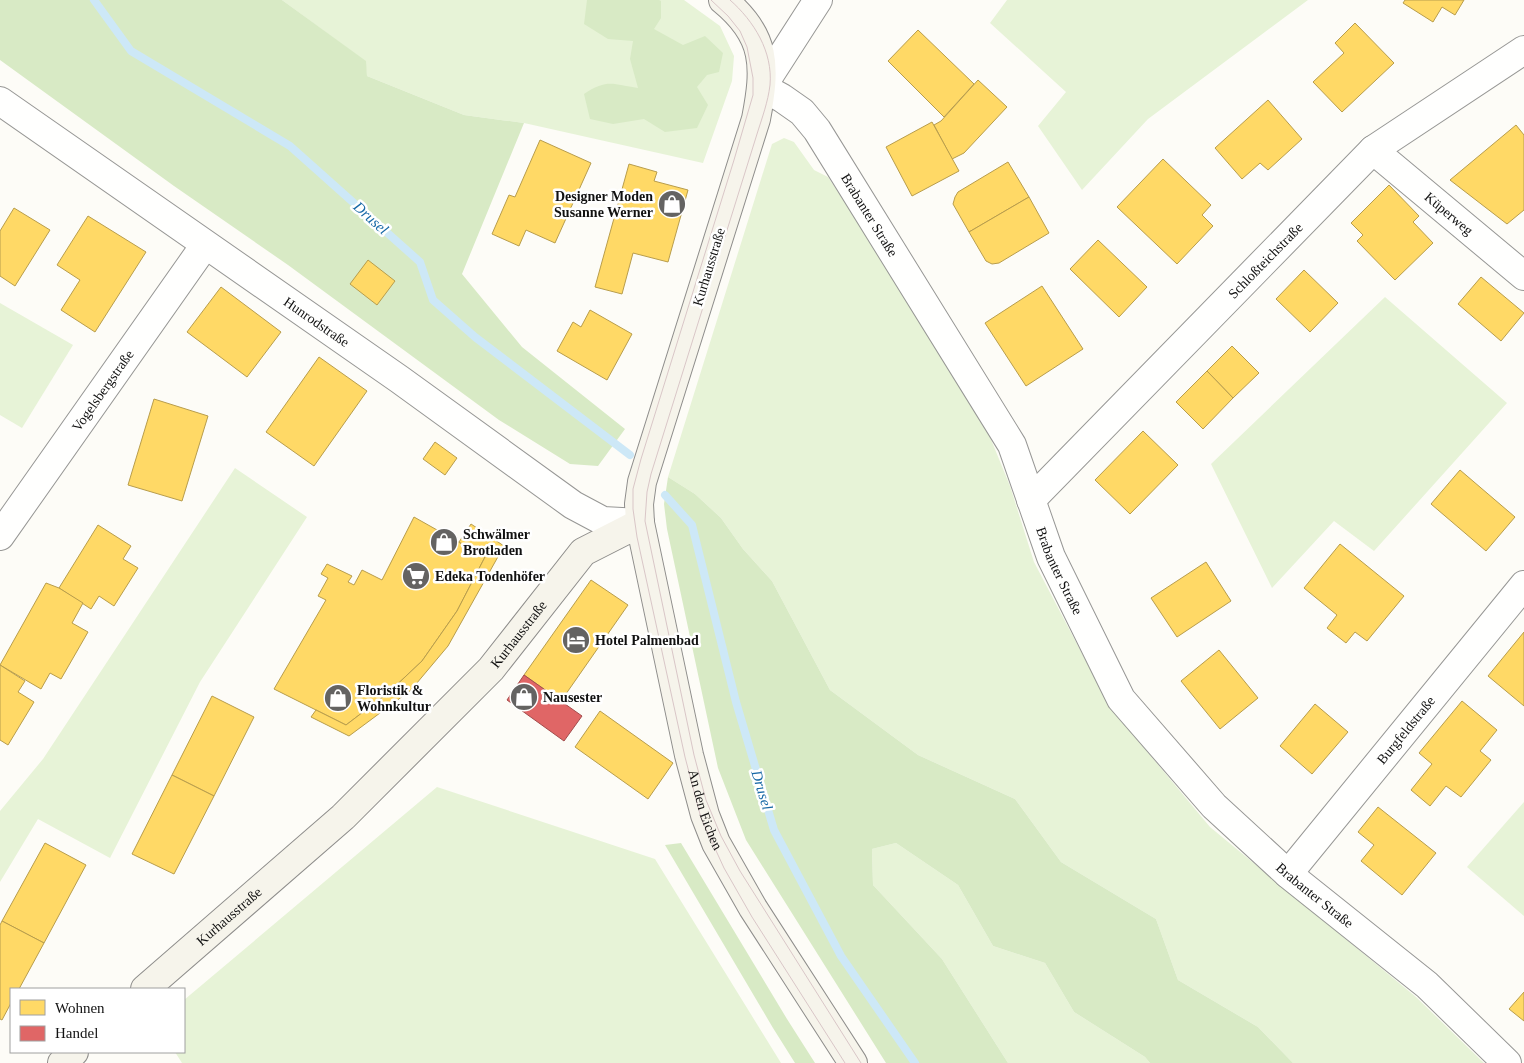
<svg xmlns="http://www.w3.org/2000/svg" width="1524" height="1063" font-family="Georgia,serif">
  <rect width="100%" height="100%" fill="#fdfcf7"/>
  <g fill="#e7f3d7">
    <path d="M282,0H684L720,26L734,56L732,81L703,163L524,123L464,115L367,76L365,61Z"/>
    <path d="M1007,0H1308L1148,119L1082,190L1038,126L1066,92L990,23Z"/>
    <path d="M784,138L794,142L814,170L828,177L876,250L990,437L1010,486L1034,562L1110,707L1210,827L1416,997L1484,1063H1293L1258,1027L1178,980L1156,919L1061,862L1015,799L918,755L830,690L772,581L743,549L721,518L695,494L668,477L772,144Z"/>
    <path d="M1385,297L1507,403L1374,551L1334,521L1272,588L1211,464Z"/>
    <path d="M0,303L73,345L22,428L0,415Z"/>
    <path d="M235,468L307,517L200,682L110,858L38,819L0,882V811L43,759Z"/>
    <path d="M437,787L655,859L781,1063H182L175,1052H184V1000Z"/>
    <path d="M1524,802V916L1467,867Z"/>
    <path d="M896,843L958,885L993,946L1045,963L1074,1012L1145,1057L1150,1063H1008L942,959L873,885L872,849Z"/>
  </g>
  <g fill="#d8eac5">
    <path d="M0,0H282L366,61L367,76L464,115L524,123L462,274L522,347L625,429L598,466L570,464L499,420L288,265L174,186L0,60Z"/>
    <path d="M587,0H659L661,1V18L654,29L683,45L705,36L723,53L719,72L707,75L697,87L708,105L697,128L665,132L644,119L613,124L590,119L584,94C608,78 614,85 638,88L630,59L633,41L608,39L584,24Z"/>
    <path d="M668,477L695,494L721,518L743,549L772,581L830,690L918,755L1015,799L1061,862L1156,919L1178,980L1258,1027L1293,1063H1150L1145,1057L1074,1012L1045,963L993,946L958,885L896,843L872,849L873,885L942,959L1008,1063H886L746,840L718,768L667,529L664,504Z"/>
    <path d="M681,843L787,1019L815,1063H795L773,1028L665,845Z"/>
  </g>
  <g fill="#ffd966" stroke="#b89d4c">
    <path d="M1405,0H1464L1455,15L1442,7L1433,22L1403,3Z"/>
    <path d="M1355,23L1394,63L1342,112L1313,82L1344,53L1335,43Z"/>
    <path d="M918,30L974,84L944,117L888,61Z"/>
    <path d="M978,80L1007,107L964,153L952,159L934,125L941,121Z"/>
    <path d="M1268,100L1302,139L1268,170L1260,163L1242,179L1215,148Z"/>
    <path d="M932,122L959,171L912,196L886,147Z"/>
    <path d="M1516,125L1524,135V210L1507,224L1450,180Z"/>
    <path d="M540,140L591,163L555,243L526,230L519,246L492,234L509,195L515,197Z"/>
    <path d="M1163,159L1211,205L1202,215L1213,226L1177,264L1117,207Z"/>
    <path d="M1008,162L1029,197L969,232L953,204L955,197L958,192Z"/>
    <path d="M629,164L657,172L654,181L688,190L668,262L633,253L622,294L595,287Z"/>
    <path d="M1389,185L1419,216L1413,222L1433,243L1395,280L1357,241L1363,235L1351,223Z"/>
    <path d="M1029,197L1049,233L999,263L992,264L986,261L969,232Z"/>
    <path d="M14,208L50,230L15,286L0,276V231Z"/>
    <path d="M88,216L146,252L95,332L61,310L80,280L57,265Z"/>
    <path d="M1098,240L1147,287L1119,317L1070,269Z"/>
    <path d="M368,260L395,281L377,305L350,284Z"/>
    <path d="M1304,270L1338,303L1310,332L1276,299Z"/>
    <path d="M1481,277L1524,313L1501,341L1458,304Z"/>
    <path d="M1042,286L1083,349L1026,386L985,323Z"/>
    <path d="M221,287L281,332L247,377L187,332Z"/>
    <path d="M590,310L632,334L607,380L557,351L573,322L581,327Z"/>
    <path d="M1232,346L1259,373L1233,398L1207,371Z"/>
    <path d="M319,357L367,391L314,466L266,432Z"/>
    <path d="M1207,371L1233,398L1203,429L1176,402Z"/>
    <path d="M154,399L208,416L182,501L128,485Z"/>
    <path d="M1143,431L1178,465L1130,514L1095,480Z"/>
    <path d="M435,442L457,458L445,475L423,459Z"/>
    <path d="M1460,470L1515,517L1486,551L1431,504Z"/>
    <path d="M414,517L485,557L457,611L422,661L388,693L346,725L274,689L326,600L318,596L328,578L321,574L327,564L352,576L348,582L354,585L362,570L382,580Z"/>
    <path d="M471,524L504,546L448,646L411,690L349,736L311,717L316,710L346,725L388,693L422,661L457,611L485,557L459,542Z"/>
    <path d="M98,525L131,546L123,559L138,568L114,606L99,596L91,609L59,588Z"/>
    <path d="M1340,544L1404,596L1367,641L1355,632L1346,643L1327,628L1337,615L1304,588Z"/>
    <path d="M1206,562L1231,601L1177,637L1151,598Z"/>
    <path d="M591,580L628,605L561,701L524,675Z"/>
    <path d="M46,583L59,588L83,603L72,623L88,632L61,679L50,673L41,689L0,665Z"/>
    <path d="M1524,632V706L1488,676Z"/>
    <path d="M1219,650L1258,698L1220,729L1181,681Z"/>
    <path d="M0,665L25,681L18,692L34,702L8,745L0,740Z"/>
    <path d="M212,696L254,717L214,796L172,775Z"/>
    <path d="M1462,701L1497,730L1480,751L1491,760L1461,797L1446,786L1430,806L1411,790L1432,764L1419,753Z"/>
    <path d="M1315,704L1348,732L1312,774L1280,746Z"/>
    <path d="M600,711L673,763L648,799L575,747Z"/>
    <path d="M172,775L214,796L174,874L132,854Z"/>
    <path d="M1378,807L1436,853L1402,895L1361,861L1374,845L1358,832Z"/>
    <path d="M45,843L86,865L44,943L2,921Z"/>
    <path d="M2,921L44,943L19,989H11V1003L2,1020L0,1019V925Z"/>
    <path d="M1524,992V1021L1509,1009Z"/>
  </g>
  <path fill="#e06666" stroke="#a24c4c" d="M524,675L582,716L564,741L507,700Z"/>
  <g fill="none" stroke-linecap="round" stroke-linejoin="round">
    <g stroke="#cde8f7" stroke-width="8">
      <path d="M94,0L131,51L290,146L420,262L433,300L475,337L630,455"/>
      <path d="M665,495L692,525L736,702L774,830L841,956L915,1063"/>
    </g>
    <defs>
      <g id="street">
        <path id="s1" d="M818,0L762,87L782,98L802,112L817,130L1012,445L1051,557L1121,699L1214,806L1288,874L1427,985L1507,1063"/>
        <path id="s2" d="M0,101L399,379L573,505L603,521L640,523"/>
        <path id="s3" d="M1373,150L1524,276"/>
        <path id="s4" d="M1031,500L1373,150L1524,50"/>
        <path id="s5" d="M0,536L205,245"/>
        <path id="s6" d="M1288,874L1524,585"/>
      </g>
      <g id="secondary">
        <path id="s7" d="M723,0C767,36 766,67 756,119L642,482L639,504L640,523L689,755L705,815L716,843L753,908L853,1063"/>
        <path id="s8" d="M145,989L343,817L491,669L583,552L640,523"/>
        <path d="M62,1063L74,1052"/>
      </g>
    </defs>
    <use href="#street" stroke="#979795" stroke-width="30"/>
    <use href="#secondary" stroke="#8e8d8b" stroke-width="30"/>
    <use href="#street" stroke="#fffffe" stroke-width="28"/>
    <use href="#secondary" stroke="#f6f4eb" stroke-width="28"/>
    <g stroke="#d9c6c7" stroke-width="1">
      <path d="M711,0L728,16L740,31L747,47L753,78V95L734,160L641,459L633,489V509L637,537L685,757L701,818L724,868L752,917L845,1063"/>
      <path d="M730,0C754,21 773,52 770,85C768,102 762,118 757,134L651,474L647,492L645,521L694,755L706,800L721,836L740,871L861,1063"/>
    </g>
  </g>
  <defs>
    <symbol id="shop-disc" viewBox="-11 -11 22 22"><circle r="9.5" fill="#646362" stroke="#fff"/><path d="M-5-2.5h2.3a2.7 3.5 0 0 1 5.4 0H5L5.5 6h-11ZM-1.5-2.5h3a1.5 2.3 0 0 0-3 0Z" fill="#fff"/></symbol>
    <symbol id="supermarket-disc" viewBox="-11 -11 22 22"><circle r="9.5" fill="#646362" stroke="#fff"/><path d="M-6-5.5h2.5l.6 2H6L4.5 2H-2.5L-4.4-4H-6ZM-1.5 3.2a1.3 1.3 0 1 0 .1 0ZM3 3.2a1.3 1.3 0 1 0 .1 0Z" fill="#fff"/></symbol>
    <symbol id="hotel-disc" viewBox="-11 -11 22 22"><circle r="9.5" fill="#646362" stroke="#fff"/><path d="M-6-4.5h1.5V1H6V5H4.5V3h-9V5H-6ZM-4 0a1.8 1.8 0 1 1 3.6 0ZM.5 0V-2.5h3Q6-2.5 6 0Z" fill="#fff"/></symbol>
  </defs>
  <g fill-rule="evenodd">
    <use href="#shop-disc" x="656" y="188" width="32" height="32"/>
    <use href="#shop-disc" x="428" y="526" width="32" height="32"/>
    <use href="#supermarket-disc" x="400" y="560" width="32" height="32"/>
    <use href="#hotel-disc" x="560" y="624" width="32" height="32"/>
    <use href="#shop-disc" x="508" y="681" width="32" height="32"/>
    <use href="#shop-disc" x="322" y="682" width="32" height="32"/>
  </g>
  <g text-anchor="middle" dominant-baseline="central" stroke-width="5" stroke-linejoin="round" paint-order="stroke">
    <g font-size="14" font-weight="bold" fill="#111" stroke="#fff" text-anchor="start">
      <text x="653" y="196" text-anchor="end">Designer Moden<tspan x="653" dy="16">Susanne Werner</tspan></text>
      <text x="463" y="534">Schwälmer<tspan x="463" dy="16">Brotladen</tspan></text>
      <text x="435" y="576">Edeka Todenhöfer</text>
      <text x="595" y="640">Hotel Palmenbad</text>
      <text x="357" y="690">Floristik &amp;<tspan x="357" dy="16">Wohnkultur</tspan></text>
      <text x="543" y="697">Nausester</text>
    </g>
    <g font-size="14" fill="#111" stroke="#fff">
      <text stroke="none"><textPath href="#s3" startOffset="99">Küperweg</textPath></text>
      <text stroke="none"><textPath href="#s1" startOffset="274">Brabanter Straße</textPath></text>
      <text stroke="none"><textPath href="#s4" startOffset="335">Schloßteichstraße</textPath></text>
      <text transform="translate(709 267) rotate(-73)">Kurhausstraße</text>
      <text stroke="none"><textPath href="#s2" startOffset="386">Hunrodstraße</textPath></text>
      <text stroke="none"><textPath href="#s5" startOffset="178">Vogelsbergstraße</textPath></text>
      <text stroke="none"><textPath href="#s1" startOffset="679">Brabanter Straße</textPath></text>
      <text stroke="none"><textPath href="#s8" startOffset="516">Kurhausstraße</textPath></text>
      <text stroke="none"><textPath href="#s6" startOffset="186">Burgfeldstraße</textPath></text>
      <text stroke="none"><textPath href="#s7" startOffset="848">An den Eichen</textPath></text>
      <text stroke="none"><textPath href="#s1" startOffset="1098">Brabanter Straße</textPath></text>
      <text stroke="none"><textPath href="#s8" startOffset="111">Kurhausstraße</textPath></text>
    </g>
    <g font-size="15" font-style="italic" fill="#1768a6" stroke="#fff">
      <text transform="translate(371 218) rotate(42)">Drusel</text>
      <text transform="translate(762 790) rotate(73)">Drusel</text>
    </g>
  </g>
  <rect x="10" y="988" width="175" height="65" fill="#ffffff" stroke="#a0a0a0"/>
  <rect x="20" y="1000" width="25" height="15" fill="#ffd966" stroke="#a0a0a0"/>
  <text x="55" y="1013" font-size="15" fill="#111111">Wohnen</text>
  <rect x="20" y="1026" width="25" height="15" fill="#e06666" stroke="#a0a0a0"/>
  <text x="55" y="1038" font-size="15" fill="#111111">Handel</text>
</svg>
